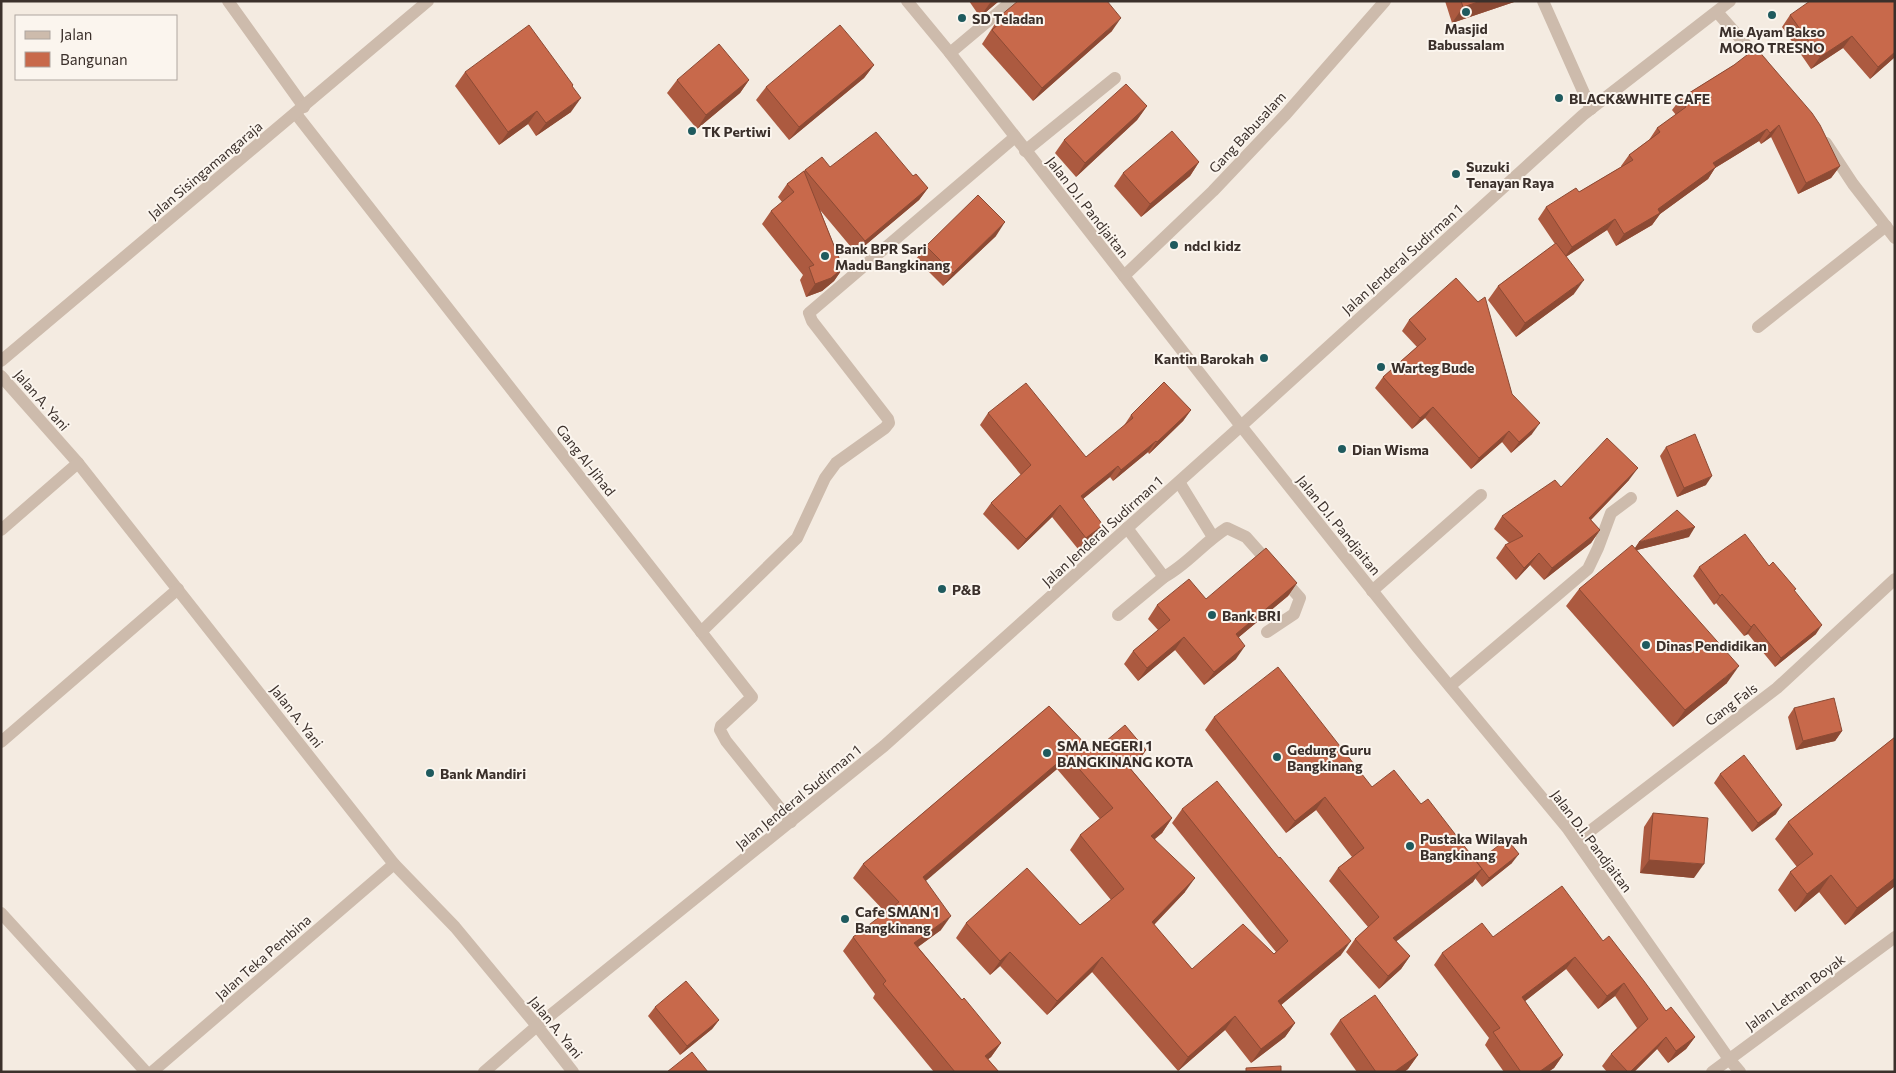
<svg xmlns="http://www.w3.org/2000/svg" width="1896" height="1073" font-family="Commissioner,sans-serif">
  <rect width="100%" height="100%" fill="#f4ebe1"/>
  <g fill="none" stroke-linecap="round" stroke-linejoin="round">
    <g stroke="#cdbbac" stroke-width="12">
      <path d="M228,1L304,107"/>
      <path d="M907,1L950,53L1241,426L1418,648L1568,829L1729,1059L1740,1072"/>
      <path d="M1543,1L1591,109"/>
      <path d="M1717,12L1762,63"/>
      <path d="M950,53L1012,1"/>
      <path d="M296,114L752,697L721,726L720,730L726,741L791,822"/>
      <path d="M1826,143L1853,184L1895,238"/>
      <path d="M1025,151L1115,78"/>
      <path d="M1124,276L1213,191L1286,114L1385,1"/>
      <path d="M1758,327L1886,226"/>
      <path d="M1,361L428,1"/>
      <path d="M1,376L78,463L394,864L455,927L537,1026L573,1072"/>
      <path d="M1179,482L1213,537"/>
      <path d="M1127,528L1164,577C1188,564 1204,542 1227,528L1246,537L1300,598L1294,614L1267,632"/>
      <path d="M1,530L78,463"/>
      <path d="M1372,591L1481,495"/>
      <path d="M1118,615L1164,577"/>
      <path d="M701,632L797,538L825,478L836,463L885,428L889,423L888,419L812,321L809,313L1015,137"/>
      <path d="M1450,686L1588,569L1598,548L1611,513L1631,498"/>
      <path d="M1,742L178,589"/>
      <path d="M1577,841L1777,688L1895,579"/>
      <path d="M1,913L146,1072"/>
      <path d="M152,1072L394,864"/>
      <path d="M484,1072L537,1026L884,746L1241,426L1583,115L1730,1"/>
      <path d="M1712,1072L1895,937"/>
    </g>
  </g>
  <g fill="#ac5a40">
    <path d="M969,1H999L980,17Z"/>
    <path d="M1445,1H1517L1452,23Z"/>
    <path d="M1895,1V57L1870,79L1843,48L1811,69L1782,27L1790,15Z"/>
    <path d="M1000,16L1112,31L1033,101L982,44Z"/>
    <path d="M874,65L864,78L789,140L756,100L766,87Z"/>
    <path d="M1734,65L1840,166L1831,178L1798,194L1771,137L1761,144L1759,141L1715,168L1708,179L1660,214L1652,225L1616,246L1607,230L1566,257L1574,294L1516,337L1488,300L1498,286L1555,244L1538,219L1546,207L1579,192L1621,167V166L1629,155L1649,140L1657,128L1676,115L1672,110L1681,98Z"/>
    <path d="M465,72L573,85L572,86L571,112L536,136L528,124L499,145L455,86Z"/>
    <path d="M677,80H749L740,93L697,129L667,93Z"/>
    <path d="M1147,106L1137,120L1076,177L1055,153L1064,140Z"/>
    <path d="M1199,162L1190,176L1141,217L1114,186L1123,173Z"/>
    <path d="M805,170L913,176L928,188L919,200L856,253L820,210L843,268L834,281L822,291L806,297L800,280L803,275L762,224L771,211L782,202L778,197L787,184Z"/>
    <path d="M996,236L943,286L916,259L926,246Z"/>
    <path d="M1409,320L1512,394L1532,434L1511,453L1502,442L1471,469L1425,418L1412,429L1375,388L1383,377L1417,347L1402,331Z"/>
    <path d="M1191,410L1183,421L1149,454L1148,452L1113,481L1110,477L1083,499L1095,536L1078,549L1052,517L1018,550L983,514L991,503L1021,475L980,425L988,413L1086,457L1123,427L1131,415Z"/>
    <path d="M1666,447L1706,485L1677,497L1660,456Z"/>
    <path d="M1629,480L1591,520L1600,530L1591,543L1544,580L1530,565L1516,580L1496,558L1505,545L1509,543L1494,529L1502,516L1561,487Z"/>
    <path d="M1689,537L1637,550L1727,683L1673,727L1566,606L1579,589L1635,548L1639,542Z"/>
    <path d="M1769,566L1794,591L1816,634L1775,667L1748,634L1744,636L1716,603L1714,605L1693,576L1699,567Z"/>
    <path d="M1297,583L1288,596L1239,637L1236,659L1204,685L1175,650L1138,681L1124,664L1133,651L1158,630L1148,619L1157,605L1206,599Z"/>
    <path d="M1049,706L1093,752L1146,750L1136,765L1131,769L1172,818L1162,833L1155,839L1185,892L1154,925L1192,969L1274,954L1276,952L1172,823L1182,809L1341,955L1281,1005L1295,1023L1285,1037L1251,1063L1225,1030L1178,1071L1092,972L1047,1015L1000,966L990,975L956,938L966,923L1080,925L1111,900L1070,850L1080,835L1100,819L1057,769L925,881L941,930L918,947L962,1000L1001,1043L991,1057L988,1059L999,1072H934L873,998L875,994L843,951L853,937L886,913L853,878L863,864Z"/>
    <path d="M1794,708L1842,731L1835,741L1796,750L1788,717Z"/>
    <path d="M1214,717L1372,787L1421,804L1477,862L1512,863L1482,887L1475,878L1473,882L1396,941L1410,956L1401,969L1379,989L1346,952L1355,939L1368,927L1329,881L1338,868L1352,857L1316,810L1286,833L1205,730Z"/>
    <path d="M1895,737V886L1845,925L1819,892L1795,912L1778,890L1790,872L1797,867L1775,839L1788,822Z"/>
    <path d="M1720,774L1776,814L1752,832L1714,783Z"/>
    <path d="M1653,813L1694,878L1640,873L1644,827Z"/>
    <path d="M1493,937L1603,941L1666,1011L1695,1037L1686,1049L1668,1063L1657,1049L1634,1072H1607L1602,1066L1611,1054L1637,1028L1615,996L1598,1009L1566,969L1525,1001L1563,1055L1554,1068L1548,1072H1504L1485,1045L1489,1038L1434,965L1442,953Z"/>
    <path d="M655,1007L719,1020L712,1029L680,1055L648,1016Z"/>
    <path d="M1340,1020L1418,1055L1408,1069L1404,1072H1357L1330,1034Z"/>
  </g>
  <g fill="#8c4a34">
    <path d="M992,1H999L980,17L990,3Z"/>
    <path d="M1481,1H1517L1452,23L1463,7Z"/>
    <path d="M1121,18L1112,31L1033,101L1042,88Z"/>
    <path d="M1852,36L1843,48L1811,69L1820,57Z"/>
    <path d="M1895,52V57L1870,79L1878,67Z"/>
    <path d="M874,65L864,78L789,140L799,127Z"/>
    <path d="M749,80L740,93L697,129L706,115Z"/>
    <path d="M581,98L571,112L536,136L546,123Z"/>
    <path d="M1147,106L1137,120L1076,177L1085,163Z"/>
    <path d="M537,111L528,124L499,145L508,132Z"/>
    <path d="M1779,125L1771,137L1761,144L1770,133Z"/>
    <path d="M1767,129L1759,141L1715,168L1708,179L1660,214L1652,225L1616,246L1624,234L1658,209L1713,163Z"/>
    <path d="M1199,162L1190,176L1141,217L1150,204Z"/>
    <path d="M1840,166L1831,178L1798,194L1806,183Z"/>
    <path d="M928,188L919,200L856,253L865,241Z"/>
    <path d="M1615,219L1607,230L1564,258L1572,247Z"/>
    <path d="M1005,222L996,236L943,286L953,273Z"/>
    <path d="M843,268L834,281L822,291L806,297L815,284Z"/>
    <path d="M1584,280L1574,294L1516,337L1525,323Z"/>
    <path d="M1433,407L1425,418L1412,429L1420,418Z"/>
    <path d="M1191,410L1183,421L1149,454L1157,442Z"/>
    <path d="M1540,423L1532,434L1511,453L1519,442Z"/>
    <path d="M1509,431L1502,442L1471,469L1479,458Z"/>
    <path d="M1156,441L1148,452L1113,481L1121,470Z"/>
    <path d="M1118,466L1110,477L1073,507L1081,496Z"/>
    <path d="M1638,468L1629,480L1581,530L1589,518Z"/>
    <path d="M1712,476L1706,485L1677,497L1684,488Z"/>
    <path d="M1060,505L1052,517L1018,550L1026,539Z"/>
    <path d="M1103,525L1095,536L1078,549L1086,538Z"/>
    <path d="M1695,527L1689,537L1633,551L1639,542Z"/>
    <path d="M1600,530L1591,543L1544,580L1552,568Z"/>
    <path d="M1539,553L1530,565L1516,580L1524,568Z"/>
    <path d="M1297,583L1288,596L1227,647L1236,634Z"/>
    <path d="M1722,594L1716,603L1714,605L1720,596Z"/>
    <path d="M1754,624L1748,634L1744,636L1751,627Z"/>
    <path d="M1822,625L1816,634L1775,667L1781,658Z"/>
    <path d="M1184,637L1175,650L1138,681L1147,668Z"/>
    <path d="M1245,646L1236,659L1204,685L1214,672Z"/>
    <path d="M1739,666L1727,683L1673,727L1685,710Z"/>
    <path d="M1842,731L1835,741L1796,750L1803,741Z"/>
    <path d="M1146,750L1136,765L1118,780L1128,766Z"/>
    <path d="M1067,755L1057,769L913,892L923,877Z"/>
    <path d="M1325,797L1316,810L1286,833L1295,821Z"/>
    <path d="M1782,805L1776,814L1752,832L1758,823Z"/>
    <path d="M1172,818L1162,833L1141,850L1151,836Z"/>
    <path d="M1519,854L1512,863L1482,887L1489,878Z"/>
    <path d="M1649,860L1704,864L1694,878L1640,873Z"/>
    <path d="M1482,869L1473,882L1384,951L1393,938Z"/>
    <path d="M1831,875L1819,892L1795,912L1807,894Z"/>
    <path d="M1195,878L1185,892L1142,937L1152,922Z"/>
    <path d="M1895,878V886L1845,925L1857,908Z"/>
    <path d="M951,916L941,930L904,957L914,943Z"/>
    <path d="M1351,941L1341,955L1268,1016L1278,1001Z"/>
    <path d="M1010,952L1000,966L990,975L1000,961Z"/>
    <path d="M1410,956L1401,969L1379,989L1388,976Z"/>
    <path d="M1102,957L1092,972L1047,1015L1057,1001Z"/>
    <path d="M1575,957L1566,969L1514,1010L1522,997Z"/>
    <path d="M1624,983L1615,996L1598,1009L1607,996Z"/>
    <path d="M1235,1016L1225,1030L1178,1071L1188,1057Z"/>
    <path d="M719,1020L712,1029L680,1055L687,1046Z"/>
    <path d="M1295,1023L1285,1037L1251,1063L1261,1049Z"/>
    <path d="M1666,1037L1657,1049L1634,1072H1630Z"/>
    <path d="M1695,1037L1686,1049L1668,1063L1676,1051Z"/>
    <path d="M1001,1043L991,1057L975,1070L985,1056Z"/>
    <path d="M1418,1055L1408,1069L1404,1072H1394Z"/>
    <path d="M1563,1055L1554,1068L1548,1072H1539Z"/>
  </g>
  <g fill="#c8694b" stroke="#8c4a34">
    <path d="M1018,1H1107L1121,18L1042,88L992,30L1003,20L1000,16Z"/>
    <path d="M1461,1H1481L1463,7Z"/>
    <path d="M1810,1H1895V52L1878,67L1852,36L1820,57L1790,15Z"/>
    <path d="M529,25L573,85L572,86L581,98L546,123L537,111L508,132L465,72Z"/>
    <path d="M840,25L874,65L799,127L766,87Z"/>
    <path d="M719,44L749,80L706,115L677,80Z"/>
    <path d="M1756,48L1812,113L1820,125L1840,166L1806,183L1779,125L1770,133L1767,129L1713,163L1716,167L1658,209L1660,213L1624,234L1615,219L1572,247L1546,207L1576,188L1579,192L1633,160L1629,155L1660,132L1657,128L1686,107L1681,98L1734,65Z"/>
    <path d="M1126,84L1147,106L1085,163L1064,140Z"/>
    <path d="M1172,131L1199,162L1150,204L1123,173Z"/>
    <path d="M876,132L913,176L916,174L928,188L865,241L805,170L822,157L830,167Z"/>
    <path d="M804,171L843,268L831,278L815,284L809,267L814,265L771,211L794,192L787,184Z"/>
    <path d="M978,195L1005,222L953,273L926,246Z"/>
    <path d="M1556,243L1584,280L1525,323L1498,286Z"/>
    <path d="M1456,278L1478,302L1485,297L1512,394L1540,423L1519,442L1509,431L1479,458L1433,407L1420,418L1383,377L1426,339L1409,320Z"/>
    <path d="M1164,382L1191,410L1157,442L1156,441L1121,470L1118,466L1081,496L1103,525L1086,538L1060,505L1026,539L991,503L1031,465L988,413L1026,383L1086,457L1133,418L1131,415Z"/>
    <path d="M1695,434L1712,476L1684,488L1666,447Z"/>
    <path d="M1607,438L1638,468L1589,518L1600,530L1552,568L1539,553L1524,568L1505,545L1523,536L1502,516L1555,480L1561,487Z"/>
    <path d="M1677,510L1695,527L1639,542Z"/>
    <path d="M1745,534L1769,566L1773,562L1796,589L1794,590L1822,625L1781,658L1754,624L1751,627L1722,594L1720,596L1699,567Z"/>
    <path d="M1632,545L1739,666L1685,710L1579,589Z"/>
    <path d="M1266,548L1297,583L1236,634L1245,646L1214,672L1184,637L1147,668L1133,651L1170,620L1157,605L1189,579L1206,599Z"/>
    <path d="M1278,667L1372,787L1394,770L1421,804L1428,799L1482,869L1393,938L1410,956L1388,976L1355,939L1379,917L1338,868L1364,848L1325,797L1295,821L1214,717Z"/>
    <path d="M1834,698L1842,731L1803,741L1794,708Z"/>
    <path d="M1049,706L1093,752L1125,725L1146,750L1128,766L1172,818L1151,836L1195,878L1152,922L1192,969L1243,924L1274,954L1288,941L1182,809L1217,781L1279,858L1280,857L1351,941L1278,1001L1295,1023L1261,1049L1235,1016L1188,1057L1102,957L1057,1001L1010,952L1000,961L966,923L1027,868L1080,925L1124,889L1080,835L1113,808L1067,755L923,877L951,916L914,943L962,1000L964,998L1001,1043L985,1056L999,1072H955L883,984L886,981L853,937L899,902L863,864Z"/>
    <path d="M1895,737V878L1857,908L1831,875L1807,894L1790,872L1813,854L1788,822Z"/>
    <path d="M1744,755L1782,805L1758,823L1720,774Z"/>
    <path d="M1653,813L1708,818L1704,864L1649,860Z"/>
    <path d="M1507,839L1519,854L1489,878L1477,862Z"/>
    <path d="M1562,886L1603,941L1609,936L1644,981L1666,1011L1671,1007L1695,1037L1676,1051L1666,1037L1630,1072H1628L1611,1054L1648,1019L1624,983L1607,996L1575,957L1522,997L1563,1055L1539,1072H1521L1493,1032L1500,1028L1442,953L1482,923L1493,937Z"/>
    <path d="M686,981L719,1020L687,1046L655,1007Z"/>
    <path d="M1375,995L1418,1055L1394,1072H1376L1340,1020Z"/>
    <path d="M692,1052L708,1072H667Z"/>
    <path d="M1281,1066V1072H1246V1068Z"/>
  </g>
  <g fill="#1f5a5e" stroke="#fbf5ee" stroke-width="2">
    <circle cx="1466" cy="12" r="5"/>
    <circle cx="1772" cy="15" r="5"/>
    <circle cx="962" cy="18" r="5"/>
    <circle cx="1559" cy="98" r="5"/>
    <circle cx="692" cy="131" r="5"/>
    <circle cx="1456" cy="174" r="5"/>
    <circle cx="1174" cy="245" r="5"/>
    <circle cx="825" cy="256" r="5"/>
    <circle cx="1264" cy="358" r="5"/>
    <circle cx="1381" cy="367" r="5"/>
    <circle cx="1342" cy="449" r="5"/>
    <circle cx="942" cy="589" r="5"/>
    <circle cx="1212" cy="615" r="5"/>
    <circle cx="1646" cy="645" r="5"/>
    <circle cx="1047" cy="753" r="5"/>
    <circle cx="1277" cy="757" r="5"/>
    <circle cx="430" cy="773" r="5"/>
    <circle cx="1410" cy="846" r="5"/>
    <circle cx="845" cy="919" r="5"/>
  </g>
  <g text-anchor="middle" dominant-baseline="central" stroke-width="4" stroke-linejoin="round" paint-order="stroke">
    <g font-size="14" font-weight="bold" fill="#3b302b" stroke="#fbf5ee" text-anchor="start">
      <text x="972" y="18">SD Teladan</text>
      <text x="1466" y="28" text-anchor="middle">Masjid<tspan x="1466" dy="16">Babussalam</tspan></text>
      <text x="1772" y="31" text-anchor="middle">Mie Ayam Bakso<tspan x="1772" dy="16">MORO TRESNO</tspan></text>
      <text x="1569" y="98">BLACK&amp;WHITE CAFE</text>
      <text x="702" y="131">TK Pertiwi</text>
      <text x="1466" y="166">Suzuki<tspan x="1466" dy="16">Tenayan Raya</tspan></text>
      <text x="1184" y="245">ndcl kidz</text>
      <text x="835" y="248">Bank BPR Sari<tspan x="835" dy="16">Madu Bangkinang</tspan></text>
      <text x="1254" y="358" text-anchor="end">Kantin Barokah</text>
      <text x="1391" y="367">Warteg Bude</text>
      <text x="1352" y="449">Dian Wisma</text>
      <text x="952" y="589">P&amp;B</text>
      <text x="1222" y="615">Bank BRI</text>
      <text x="1656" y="645">Dinas Pendidikan</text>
      <text x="1057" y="745">SMA NEGERI 1<tspan x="1057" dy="16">BANGKINANG KOTA</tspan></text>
      <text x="1287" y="749">Gedung Guru<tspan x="1287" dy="16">Bangkinang</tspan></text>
      <text x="440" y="773">Bank Mandiri</text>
      <text x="1420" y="838">Pustaka Wilayah<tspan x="1420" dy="16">Bangkinang</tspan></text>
      <text x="855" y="911">Cafe SMAN 1<tspan x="855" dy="16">Bangkinang</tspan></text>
    </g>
    <g font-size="14" fill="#3b302b" stroke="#fbf5ee">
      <text transform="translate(1247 132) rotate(-47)">Gang Babusalam</text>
      <text transform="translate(205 170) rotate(-40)">Jalan Sisingamangaraja</text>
      <text transform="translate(1088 207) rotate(52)">Jalan D.I. Pandjaitan</text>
      <text transform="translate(1402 259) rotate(-42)">Jalan Jenderal Sudirman 1</text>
      <text transform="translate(42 400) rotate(49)">Jalan A. Yani</text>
      <text transform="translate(586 460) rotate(52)">Gang Al-Jihad</text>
      <text transform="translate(1339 525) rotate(51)">Jalan D.I. Pandjaitan</text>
      <text transform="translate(1102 531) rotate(-42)">Jalan Jenderal Sudirman 1</text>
      <text transform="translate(1731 704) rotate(-37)">Gang Fals</text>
      <text transform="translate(297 716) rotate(52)">Jalan A. Yani</text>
      <text transform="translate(798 797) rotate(-39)">Jalan Jenderal Sudirman 1</text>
      <text transform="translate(1592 841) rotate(53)">Jalan D.I. Pandjaitan</text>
      <text transform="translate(263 957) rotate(-41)">Jalan Teka Pembina</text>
      <text transform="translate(1795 992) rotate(-36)">Jalan Letnan Boyak</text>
      <text transform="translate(556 1027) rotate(51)">Jalan A. Yani</text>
    </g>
  </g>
  <rect width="1896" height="1073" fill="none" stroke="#3b302b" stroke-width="5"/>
  <rect x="15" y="15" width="162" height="65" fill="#fbf5ee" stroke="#aea6a0"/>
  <rect x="25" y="31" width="25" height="8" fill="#cdbbac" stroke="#aea6a0"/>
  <text x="60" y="40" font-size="15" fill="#3b302b">Jalan</text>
  <rect x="25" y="52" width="25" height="15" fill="#c8694b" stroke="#aea6a0"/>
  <text x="60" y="65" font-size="15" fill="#3b302b">Bangunan</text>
</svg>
